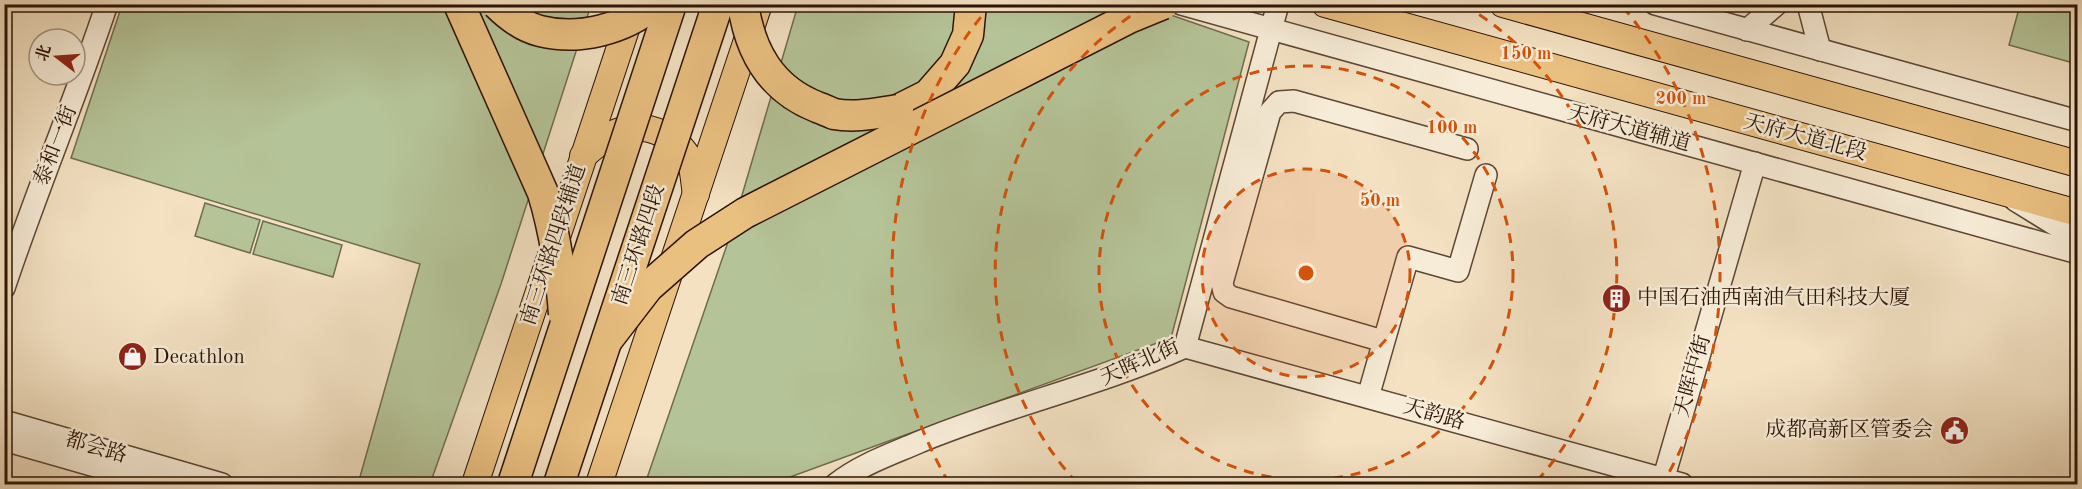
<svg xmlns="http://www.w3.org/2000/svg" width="2082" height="489" font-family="'Old Standard TT','Noto Serif SC',serif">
  <rect width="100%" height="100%" fill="#f3e1c2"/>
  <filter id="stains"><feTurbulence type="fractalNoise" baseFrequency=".00333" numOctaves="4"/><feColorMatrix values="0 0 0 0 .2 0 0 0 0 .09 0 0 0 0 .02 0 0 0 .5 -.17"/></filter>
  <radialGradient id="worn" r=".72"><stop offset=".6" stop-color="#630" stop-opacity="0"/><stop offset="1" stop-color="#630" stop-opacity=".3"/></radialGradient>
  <g fill="#b5c498" stroke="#706c4f" stroke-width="1.5">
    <path d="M122,5H591L501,284L430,484H358L420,264L71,158Z"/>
    <path d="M798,5H1142L1249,42L1171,338L771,484H645L730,236Z"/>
    <path d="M2020,5H2077V64L2009,45Z"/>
    <path d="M205,203L260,220L250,253L195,236Z"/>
    <path d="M263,221L342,245L333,277L253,254Z"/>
  </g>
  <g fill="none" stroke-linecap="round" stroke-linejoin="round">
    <defs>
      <g id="minor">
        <path d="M1181,4L2078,253"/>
        <path d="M1655,4L2078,121"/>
        <path d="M1808,4L1820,50"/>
        <path d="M1747,30L1777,4"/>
        <path d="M2015,200L2078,239"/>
        <path d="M4,288C36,192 75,100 107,4"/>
        <path d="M1383,341L1231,297L1224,292L1222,283L1270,112L1279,102L1294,101L1467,149"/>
        <path d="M1185,347L1682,484"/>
        <path d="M1185,347L1278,4"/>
        <path d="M1368,397L1408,257L1458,271L1486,175"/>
        <path d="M4,421L222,484"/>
        <path d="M4,440L158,484"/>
        <path d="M836,484C860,465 889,455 917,443C1005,406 1098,386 1185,347"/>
        <path d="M1662,484L1755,163"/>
      </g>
      <g id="major">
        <path d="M1325,4L2078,213"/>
        <path d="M1503,4L2078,164"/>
        <path d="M583,156C595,146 607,134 623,130C649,122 678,137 690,161C694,170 694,184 696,194"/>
        <path d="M475,484L633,8"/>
        <path d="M599,484L759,4"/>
      </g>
      <path id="highway" d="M898,110L928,95L955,64L968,35L971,4"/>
    </defs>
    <use href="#minor" stroke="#5d4635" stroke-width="24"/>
    <use href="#major" stroke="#2b1306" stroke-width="28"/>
    <use href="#highway" stroke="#2b1306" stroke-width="33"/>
    <use href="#minor" stroke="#f7ecd7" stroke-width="21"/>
    <use href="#major" stroke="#eac081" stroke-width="26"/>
    <use href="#highway" stroke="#eac081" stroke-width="30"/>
    <defs>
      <g id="highway-bridge">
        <path d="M459,4L543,193C555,233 561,273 564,314"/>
        <path d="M497,4C509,16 524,27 540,31C579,41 624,29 654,4"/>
        <path d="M743,4C750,52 771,89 817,107C823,109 829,112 834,114C856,118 877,113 898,110"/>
        <path d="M608,339L648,287L697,244L745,213L1129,18L1163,4"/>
        <path d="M513,484L671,4"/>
        <path d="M559,484L718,4"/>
      </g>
    </defs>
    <use href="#highway-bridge" stroke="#2b1306" stroke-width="33" stroke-linecap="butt"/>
    <use href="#highway-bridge" stroke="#eac081" stroke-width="30"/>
  </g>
  <circle cx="1306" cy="273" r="104" fill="#d5520b" fill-opacity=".12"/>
  <g fill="none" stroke="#d5520b" stroke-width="3" stroke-dasharray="10 8">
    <circle cx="1306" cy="273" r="104"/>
    <circle cx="1306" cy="273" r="207"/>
    <path d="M1077 483A311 311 0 0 1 1148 5M1464 5A311 311 0 0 1 1535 483"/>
    <path d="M949 483A414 414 0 0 1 989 7M1623 7A414 414 0 0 1 1663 483"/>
  </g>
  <defs>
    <symbol id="building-disc" viewBox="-11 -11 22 22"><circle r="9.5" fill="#8f2418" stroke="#f7ecd7"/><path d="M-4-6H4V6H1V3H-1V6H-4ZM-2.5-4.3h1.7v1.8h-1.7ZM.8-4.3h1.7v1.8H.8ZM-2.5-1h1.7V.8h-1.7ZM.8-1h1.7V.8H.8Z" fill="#fff"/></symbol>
    <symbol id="shop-disc" viewBox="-11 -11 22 22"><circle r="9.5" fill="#8f2418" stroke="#f7ecd7"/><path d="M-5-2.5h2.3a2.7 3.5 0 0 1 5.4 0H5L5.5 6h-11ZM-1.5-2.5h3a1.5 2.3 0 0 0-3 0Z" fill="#fff"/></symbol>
    <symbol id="civic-disc" viewBox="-11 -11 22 22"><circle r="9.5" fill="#8f2418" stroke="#f7ecd7"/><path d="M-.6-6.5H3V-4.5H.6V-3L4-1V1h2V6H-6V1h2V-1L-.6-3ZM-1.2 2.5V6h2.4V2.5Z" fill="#fff"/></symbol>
  </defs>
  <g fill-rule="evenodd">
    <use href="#building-disc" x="1600" y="282" width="33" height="33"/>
    <use href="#shop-disc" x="116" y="340" width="33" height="33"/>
    <use href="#civic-disc" x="1938" y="414" width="33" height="33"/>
  </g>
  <g text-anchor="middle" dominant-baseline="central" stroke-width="5" stroke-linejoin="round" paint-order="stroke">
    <g font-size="21" fill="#2b1306" stroke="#f7ecd7">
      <text transform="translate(1629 129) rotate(15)">天府大道辅道</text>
      <text transform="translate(1805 138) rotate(15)">天府大道北段</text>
      <text transform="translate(56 146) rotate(-69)">泰和一街</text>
      <text transform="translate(554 245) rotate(-72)">南三环路四段辅道</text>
      <text transform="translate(639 245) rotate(-72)">南三环路四段</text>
      <text transform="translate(1140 363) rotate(-24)">天晖北街</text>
      <text transform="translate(1693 376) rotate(-74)">天晖中街</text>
      <text transform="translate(1434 415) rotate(16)">天韵路</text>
      <text transform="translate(96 448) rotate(16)">都会路</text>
    </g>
    <g font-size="21" fill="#2b1306" stroke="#f7ecd7" text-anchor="start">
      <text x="1637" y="298">中国石油西南油气田科技大厦</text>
      <text x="153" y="357">Decathlon</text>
      <text x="1933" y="430" text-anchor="end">成都高新区管委会</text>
    </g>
  </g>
  <circle cx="1306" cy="273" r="9" fill="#d5520b" stroke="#f7ecd7" stroke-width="3"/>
  <g font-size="18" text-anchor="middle" font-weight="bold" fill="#d5520b" stroke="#f7ecd7" stroke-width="5" stroke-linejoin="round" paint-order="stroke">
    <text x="1526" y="59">150 m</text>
    <text x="1681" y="104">200 m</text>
    <text x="1452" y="133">100 m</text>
    <text x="1380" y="206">50 m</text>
  </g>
  <rect width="2082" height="489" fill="none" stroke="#f3e1c2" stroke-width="24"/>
  <rect x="6" y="6" width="2070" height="477" fill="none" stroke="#2b1306" stroke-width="3"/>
  <rect x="12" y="12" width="2058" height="465" fill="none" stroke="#2b1306" stroke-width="1.5"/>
  <g transform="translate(57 57) rotate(287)"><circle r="28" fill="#f7ecd7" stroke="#a59583" stroke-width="1.5"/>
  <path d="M0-4.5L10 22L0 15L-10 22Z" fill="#8f2418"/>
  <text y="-9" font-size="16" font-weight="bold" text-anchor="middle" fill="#2b1306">北</text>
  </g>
  <rect width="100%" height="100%" filter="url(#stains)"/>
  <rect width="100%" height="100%" fill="url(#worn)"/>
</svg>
